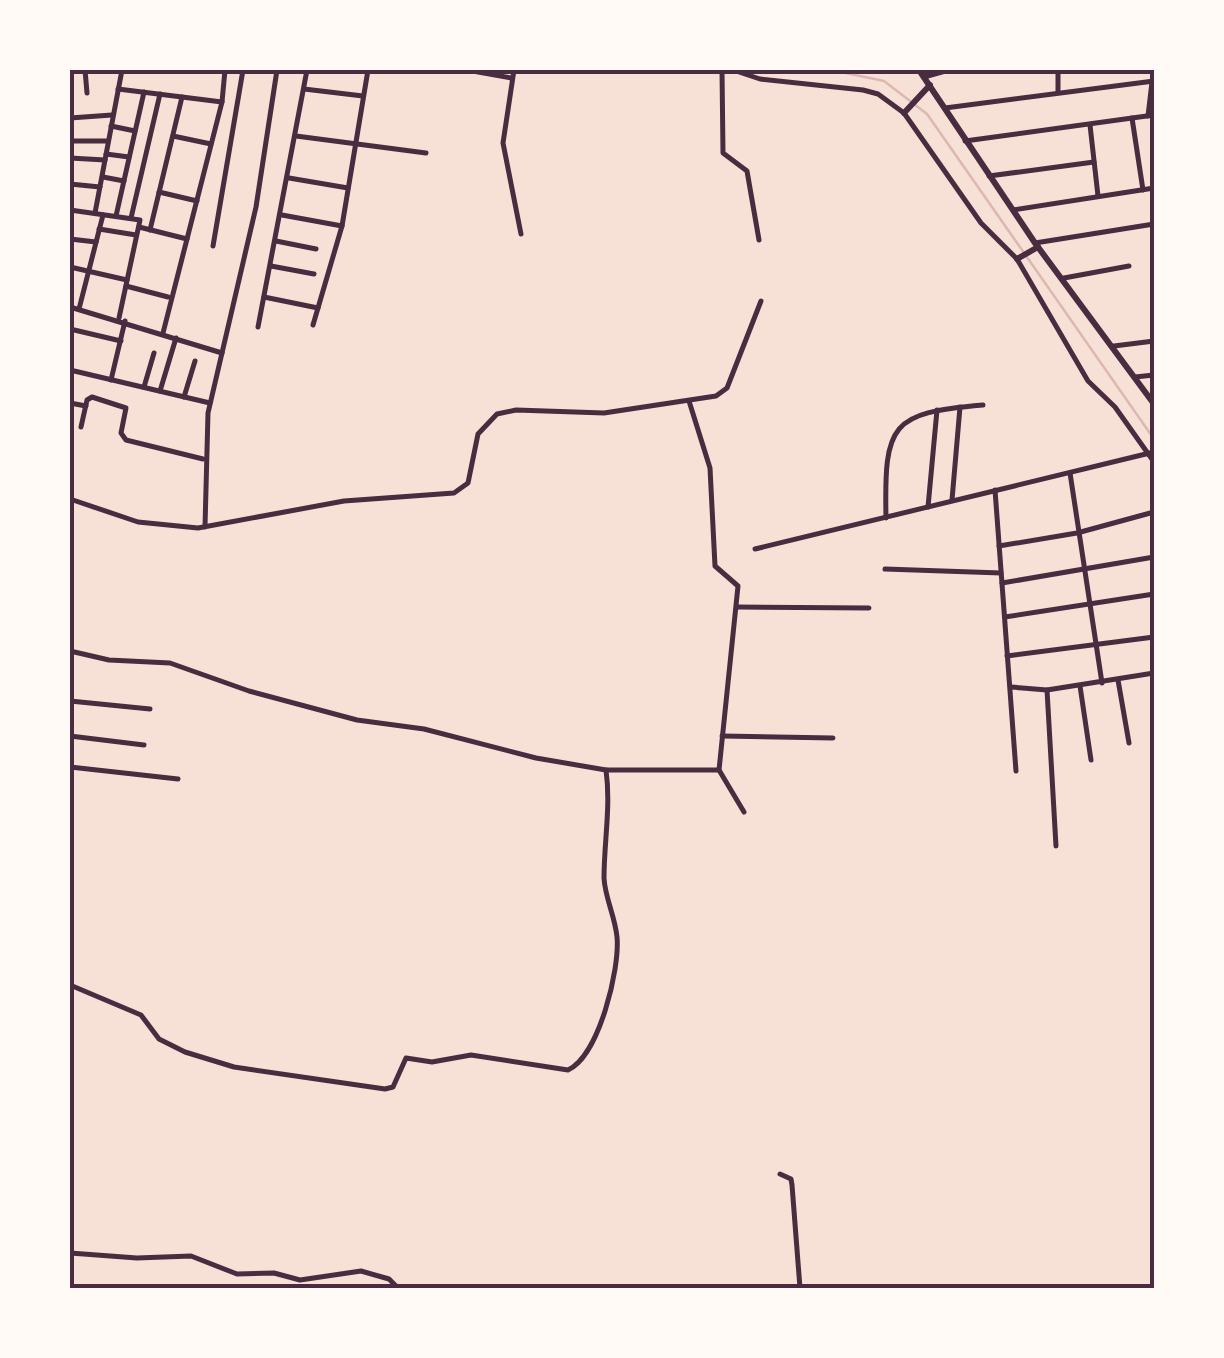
<svg xmlns="http://www.w3.org/2000/svg" width="1224" height="1358" font-family="'Work Sans',sans-serif">
  <rect width="100%" height="100%" fill="#f7e1d7"/>
  <g fill="none" stroke-linecap="round" stroke-linejoin="round">
    <path stroke="#dcb8b0" stroke-width="2.5" d="M831,70L884,81L927,114L1154,439"/>
    <g stroke="#4a2c40" stroke-width="5">
      <path d="M85,70L87,93"/>
      <path d="M467,70L511,78"/>
      <path d="M514,70L503,143L521,234"/>
      <path d="M722,70L723,153L747,171L759,240"/>
      <path d="M733,70L760,79L863,90L878,94L904,113L981,223L1017,259L1088,381L1115,407L1154,462"/>
      <path d="M1058,70V92"/>
      <path d="M204,71V70"/>
      <path d="M924,77L949,70"/>
      <path d="M118,89L222,102"/>
      <path d="M304,89L363,96"/>
      <path d="M945,108L1154,81"/>
      <path d="M1148,116L1152,82"/>
      <path d="M70,118L112,115"/>
      <path d="M1132,118L1143,190"/>
      <path d="M1090,125L1098,196"/>
      <path d="M111,126L135,131"/>
      <path d="M173,136L211,144"/>
      <path d="M296,136L426,153"/>
      <path d="M70,141H108"/>
      <path d="M965,141L1154,115"/>
      <path d="M106,154L129,157"/>
      <path d="M70,158L105,160"/>
      <path d="M989,176L1094,162"/>
      <path d="M103,177L124,181"/>
      <path d="M289,178L348,188"/>
      <path d="M70,184L100,187"/>
      <path d="M159,192L197,201"/>
      <path d="M70,210L140,220L119,318"/>
      <path d="M1013,210L1154,188"/>
      <path d="M95,213L122,70"/>
      <path d="M282,215L342,226"/>
      <path d="M116,216L144,92"/>
      <path d="M131,218L160,94"/>
      <path d="M139,227L187,239"/>
      <path d="M99,229L136,235"/>
      <path d="M150,230L182,97"/>
      <path d="M70,239L96,242"/>
      <path d="M276,241L316,249"/>
      <path d="M1035,243L1154,224"/>
      <path d="M213,246L243,70"/>
      <path d="M271,266L314,274"/>
      <path d="M70,267L127,280"/>
      <path d="M1064,278L1129,266"/>
      <path d="M126,286L168,297"/>
      <path d="M264,297L318,308"/>
      <path d="M70,307L222,353"/>
      <path d="M79,309L103,215"/>
      <path d="M313,325L342,226L368,70"/>
      <path d="M258,327L307,70"/>
      <path d="M70,329L121,341"/>
      <path d="M163,333L222,102L225,70"/>
      <path d="M1114,346L1154,341"/>
      <path d="M70,370L210,403"/>
      <path d="M1135,377L1154,375"/>
      <path d="M111,380L125,321"/>
      <path d="M144,387L154,353"/>
      <path d="M160,391L176,338"/>
      <path d="M184,397L195,361"/>
      <path d="M689,401L710,468L715,566L738,586L719,770L744,812"/>
      <path d="M70,403L86,406"/>
      <path d="M81,427L87,400L92,397L126,408L121,433L126,440L203,459"/>
      <path d="M1070,473L1102,683"/>
      <path d="M995,490L1016,771"/>
      <path d="M70,499L138,522L198,528L344,501L454,493L468,483L478,434L497,414L516,410L604,413L716,396L727,388L761,301"/>
      <path d="M952,500L960,407"/>
      <path d="M928,507L937,410"/>
      <path d="M886,518C884,423 891,413 983,405"/>
      <path d="M205,527L208,413L256,207L277,70"/>
      <path d="M999,546L1077,533L1154,512"/>
      <path d="M755,549L1154,452"/>
      <path d="M885,569L1001,573"/>
      <path d="M1002,583L1154,557"/>
      <path d="M737,607L869,608"/>
      <path d="M1005,617L1154,594"/>
      <path d="M70,651L109,660L170,663L249,691L357,720L424,729L536,758L606,770H719"/>
      <path d="M1007,656L1154,637"/>
      <path d="M1118,680L1129,743"/>
      <path d="M1080,686L1091,760"/>
      <path d="M1011,687L1047,690L1154,673"/>
      <path d="M1047,690L1056,846"/>
      <path d="M70,701L150,709"/>
      <path d="M70,736L144,745"/>
      <path d="M722,736L833,738"/>
      <path d="M70,767L178,779"/>
      <path d="M70,985L141,1015L159,1039L185,1052L234,1067L385,1089L393,1087L406,1058L432,1062L471,1055L568,1070C599,1056 620,969 617,937C615,916 605,898 604,878C604,842 611,806 606,770"/>
      <path d="M780,1174L791,1179L792,1185L800,1288"/>
      <path d="M70,1253L137,1258L191,1256L237,1274L274,1273L300,1280L361,1271L389,1279L398,1288"/>
    </g>
    <g stroke="#4a2c40" stroke-width="6">
      <path d="M919,70L1035,243L1154,404"/>
      <path d="M904,113L930,85"/>
      <path d="M1017,259L1038,247"/>
    </g>
  </g>
  <rect width="1224" height="1358" fill="none" stroke="#fffaf5" stroke-width="145"/>
  <rect x="72" y="72" width="1080" height="1214" fill="none" stroke="#4a2c40" stroke-width="4"/>
</svg>
